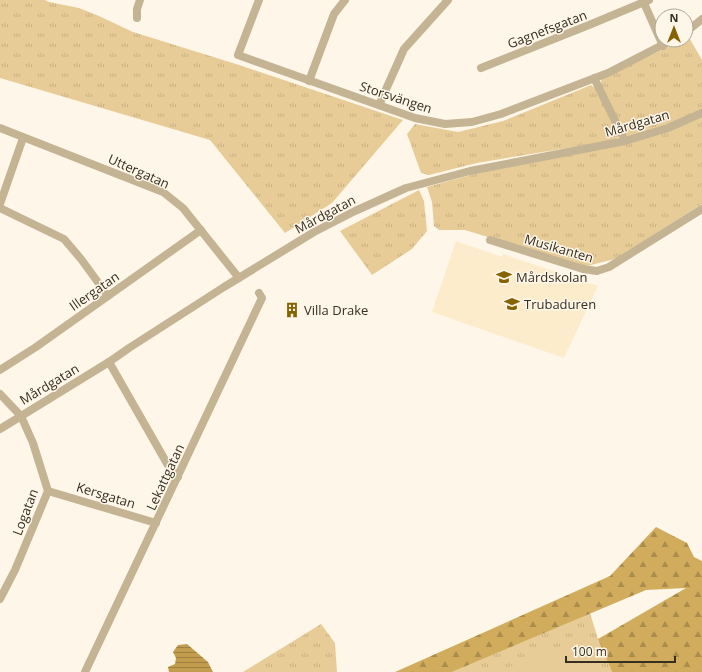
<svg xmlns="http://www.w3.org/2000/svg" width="702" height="672" font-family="'Open Sans',sans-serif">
  <defs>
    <pattern id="grass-tufts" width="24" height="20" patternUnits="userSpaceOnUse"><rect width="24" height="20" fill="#e7cc97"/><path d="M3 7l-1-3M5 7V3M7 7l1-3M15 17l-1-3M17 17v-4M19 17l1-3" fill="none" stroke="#c7b082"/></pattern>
    <pattern id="forest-firs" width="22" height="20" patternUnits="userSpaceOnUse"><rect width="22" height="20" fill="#d1ac5d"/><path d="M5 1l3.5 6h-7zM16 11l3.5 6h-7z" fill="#aa8c4c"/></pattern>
    <pattern id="water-rules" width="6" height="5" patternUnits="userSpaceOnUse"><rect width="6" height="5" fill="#c29d4e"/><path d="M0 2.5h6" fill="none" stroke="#9e8040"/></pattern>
  </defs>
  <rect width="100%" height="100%" fill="#fef7e9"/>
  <path fill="#fdeccb" d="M456,241L502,257L503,254L598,286L564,358L432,312Z"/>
  <g fill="url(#grass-tufts)">
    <path d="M0,0H45L49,2L79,8L99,16L133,32L236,64L403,120L332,203L285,233L210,140L0,78Z"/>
    <path d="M687,34L702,60V110L668,125L628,137L624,133L600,84L602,79L668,47L679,40H686V35Z"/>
    <path d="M591,85L596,89L619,135L616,140L477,163L429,175L421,173L407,134L415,124L458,132L503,121Z"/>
    <path d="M702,117V204L615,259L583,267L465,230H439L434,226L432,202L427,187L478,173L624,144Z"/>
    <path d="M419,190L424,201L427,231L412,249L372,275L340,231Z"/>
    <path d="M590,613L598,639L612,672H452Z"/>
    <path d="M321,624L335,643L337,672H243Z"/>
  </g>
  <path fill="url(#forest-firs)" d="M656,527L687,543L694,557L702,561V672H612L598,639L686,588L646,590L452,672H395L610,576Z"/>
  <path fill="#e7cc97" d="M588,635L602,672H496Z"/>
  <path fill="url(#water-rules)" d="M187,644L208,662L213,672H169L168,667L175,664L176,658L173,652L178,645Z"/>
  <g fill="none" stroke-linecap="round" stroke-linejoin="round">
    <g stroke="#c4b493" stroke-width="8">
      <path d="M259,0L238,55L415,118L445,124L472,122L501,114L608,73L672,40"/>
      <path d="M644,3L663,46"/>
      <path d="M137,18V9L140,0"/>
      <path d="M686,32L702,19"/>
      <path d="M481,68L589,25L649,0"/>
      <path d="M594,78L625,141"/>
      <path d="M309,81L334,14L345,0"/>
      <path d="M379,105L404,49L448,0"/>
      <path d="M0,128L163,192L183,208L239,278"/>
      <path d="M0,204L23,138"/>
      <path d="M0,208L64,239L81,259L108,296"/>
      <path d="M490,240L583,269L597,271L609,267L702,209"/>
      <path d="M109,362L169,467L178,477"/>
      <path d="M0,370L36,347L201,230"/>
      <path d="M0,394L21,416L33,443L48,491L15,570L0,599"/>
      <path d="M0,429L109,362L129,348L224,287L314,232L355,211L406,188L470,171L625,141L668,128L702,113"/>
      <path d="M48,491L156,523"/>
      <path d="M85,672L262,298L259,293"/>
    </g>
  </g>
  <defs>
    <symbol id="school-bare" viewBox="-9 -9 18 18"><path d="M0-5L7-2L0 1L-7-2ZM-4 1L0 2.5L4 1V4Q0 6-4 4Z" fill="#876300" stroke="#fef7e9" stroke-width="2.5" paint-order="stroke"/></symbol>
    <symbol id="building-bare" viewBox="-9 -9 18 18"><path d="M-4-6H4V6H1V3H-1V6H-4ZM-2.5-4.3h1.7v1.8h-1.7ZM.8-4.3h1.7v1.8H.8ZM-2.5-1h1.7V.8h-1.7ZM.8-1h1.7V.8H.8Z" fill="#876300" stroke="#fef7e9" stroke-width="2.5" paint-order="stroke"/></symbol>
  </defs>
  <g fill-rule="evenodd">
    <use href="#school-bare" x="493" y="266" width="22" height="22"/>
    <use href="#school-bare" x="501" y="293" width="22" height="22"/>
    <use href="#building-bare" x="281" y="299" width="22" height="22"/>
  </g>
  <g text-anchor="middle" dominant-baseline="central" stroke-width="3" stroke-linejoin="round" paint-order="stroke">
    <g font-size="13" fill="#352e21" stroke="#fef7e9">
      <text transform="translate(547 29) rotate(-21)">Gagnefsgatan</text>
      <text transform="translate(396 97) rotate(18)">Storsvängen</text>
      <text transform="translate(637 123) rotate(-16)">Mårdgatan</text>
      <text transform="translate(139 171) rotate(24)">Uttergatan</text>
      <text transform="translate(325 214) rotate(-28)">Mårdgatan</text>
      <text transform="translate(559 248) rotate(16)">Musikanten</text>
      <text transform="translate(94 291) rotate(-35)">Illergatan</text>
      <text transform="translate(49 384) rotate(-31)">Mårdgatan</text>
      <text transform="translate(165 477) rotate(-65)">Lekattgatan</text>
      <text transform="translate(106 495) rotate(17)">Kersgatan</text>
      <text transform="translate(25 512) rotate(-69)">Logatan</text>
    </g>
    <g font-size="13" fill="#352e21" stroke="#fef7e9" text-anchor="start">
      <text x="516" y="277">Mårdskolan</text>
      <text x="524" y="304">Trubaduren</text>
      <text x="304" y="310">Villa Drake</text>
    </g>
  </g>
  <g transform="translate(674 28)"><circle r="19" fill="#fef7e9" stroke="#aea799"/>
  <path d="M0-3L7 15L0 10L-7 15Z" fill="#876300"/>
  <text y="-6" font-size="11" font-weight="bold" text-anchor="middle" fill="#352e21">N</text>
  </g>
  <path d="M566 656v6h109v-6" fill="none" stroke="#352e21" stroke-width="2"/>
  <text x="572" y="656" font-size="12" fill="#352e21" stroke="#fef7e9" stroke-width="3" paint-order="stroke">100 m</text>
</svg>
